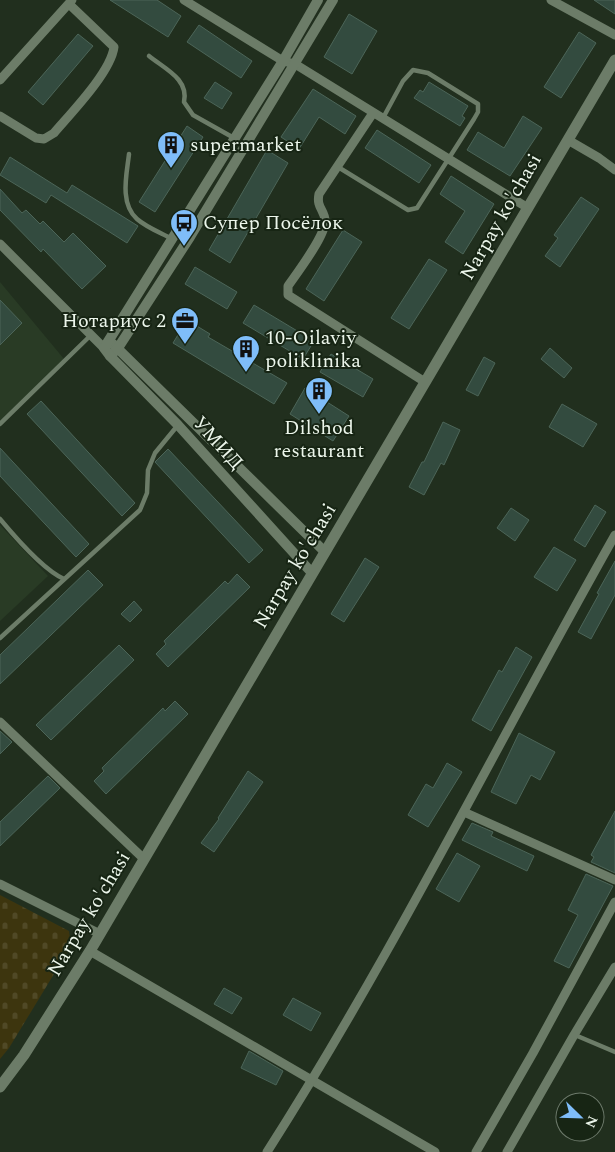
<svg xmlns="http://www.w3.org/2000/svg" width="615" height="1152" font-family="Spectral,serif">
  <defs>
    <pattern id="cemetery-stones" width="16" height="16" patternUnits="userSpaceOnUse" patternTransform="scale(1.25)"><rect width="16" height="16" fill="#3d350e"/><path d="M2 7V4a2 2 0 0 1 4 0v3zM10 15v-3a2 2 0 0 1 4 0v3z" fill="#504926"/></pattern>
  </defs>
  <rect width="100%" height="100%" fill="#212f1e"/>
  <g fill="#293b25">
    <path d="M0,282L64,359L0,421Z"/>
    <path d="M0,525L48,576L0,621Z"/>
  </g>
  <path fill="url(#cemetery-stones)" d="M0,895L69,931L71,946L9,1048L0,1059Z"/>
  <g fill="#334b3f" stroke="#4c6558">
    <path d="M110,0H157L181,16L168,37Z"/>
    <path d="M594,0H615V14Z"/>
    <path d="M349,14L377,31L352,74L324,57Z"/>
    <path d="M199,25L252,61L241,78L187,42Z"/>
    <path d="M579,32L596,43L561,98L544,87Z"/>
    <path d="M78,34L93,46L43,105L28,92Z"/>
    <path d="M215,82L232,93L222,109L204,98Z"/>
    <path d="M429,82L468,106L462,116L465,118L460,126L414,98L420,90L423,92Z"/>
    <path d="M313,89L356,116L345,134L319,117L299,149L281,137Z"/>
    <path d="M523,116L542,128L510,176L467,150L478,132L504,148Z"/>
    <path d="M187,126L203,137L155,212L139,202Z"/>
    <path d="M377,130L431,165L419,183L365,148Z"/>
    <path d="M267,150L288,163L230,263L209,250Z"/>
    <path d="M10,157L67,193L72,185L138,226L127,243L51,195L46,203L0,175Z"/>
    <path d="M451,176L494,204L463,254L445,242L465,211L440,194Z"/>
    <path d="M0,189L22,213L26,210L40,224L43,221L64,242L73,233L106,266L82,289L43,249L41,252L0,210Z"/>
    <path d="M581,197L599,209L560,267L545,256L558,238L554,235Z"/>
    <path d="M343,230L362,242L324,301L306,289Z"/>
    <path d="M429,259L447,270L409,329L391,318Z"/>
    <path d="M195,267L237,292L227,309L185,284Z"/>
    <path d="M0,300L22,323L0,345Z"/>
    <path d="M254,305L314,341L303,359L243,323Z"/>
    <path d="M187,320L210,334L208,337L287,383L274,404L173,343Z"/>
    <path d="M550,348L572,368L564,378L541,359Z"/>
    <path d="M331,354L373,379L363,397L320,372Z"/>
    <path d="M484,357L495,363L478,396L466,390Z"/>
    <path d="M305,388L349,416L333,441L290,414Z"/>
    <path d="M41,401L135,503L122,516L27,414Z"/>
    <path d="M562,404L597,424L583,447L549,427Z"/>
    <path d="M443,422L460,430L444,465L441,463L424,495L409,487L422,462H424Z"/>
    <path d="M0,448L89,544L76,557L0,476Z"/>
    <path d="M168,449L263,550L249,563L155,462Z"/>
    <path d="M595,505L606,512L585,547L574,540Z"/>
    <path d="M511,508L529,520L515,541L497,528Z"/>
    <path d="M554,547L576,560L557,591L534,577Z"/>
    <path d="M365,558L379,567L344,622L331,614Z"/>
    <path d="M615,561V595L591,639L578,632L599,594L597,593Z"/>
    <path d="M88,570L103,585L0,684V655Z"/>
    <path d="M237,574L250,587L168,667L156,654L166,644L164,641L225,581L228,584Z"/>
    <path d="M134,601L142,610L130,622L121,614Z"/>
    <path d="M119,645L134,660L51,740L36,725Z"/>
    <path d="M516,647L532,657L491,731L472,720L499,670L502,672Z"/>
    <path d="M175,701L188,714L106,794L94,781L104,771L102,768L163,708L165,711Z"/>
    <path d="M0,731L12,742L0,754Z"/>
    <path d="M519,733L555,752L540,780L531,775L516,804L491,792Z"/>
    <path d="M447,763L462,772L428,827L408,815L426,784L433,788Z"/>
    <path d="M248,771L263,782L214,852L201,843L219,819L218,818Z"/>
    <path d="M48,776L60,788L0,846V822Z"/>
    <path d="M615,811V873L591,862L594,857L591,855Z"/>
    <path d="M472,823L493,832L491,836L534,856L527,871L462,840Z"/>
    <path d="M457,853L480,866L459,902L436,889Z"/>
    <path d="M586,874L613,886L569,968L554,961L578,915L568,910Z"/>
    <path d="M224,988L242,998L232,1014L214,1004Z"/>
    <path d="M293,998L321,1013L311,1031L283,1015Z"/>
    <path d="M249,1051L283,1071L276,1085L241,1068Z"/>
  </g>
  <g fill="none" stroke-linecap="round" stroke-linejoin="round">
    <g stroke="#6c7c68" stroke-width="4.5">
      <path d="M149,56C165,69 189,79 184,102L193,115L234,138"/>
      <path d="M129,154C127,173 119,203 137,219C146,227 161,233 172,239"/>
      <path d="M338,167L408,210L417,208L474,119L478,112V104L428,73L413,70L403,81L383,118"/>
      <path d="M0,424L91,335"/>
      <path d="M0,519C15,537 43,570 64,579"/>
      <path d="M0,638L140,510L147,493L148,470L155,453L178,425"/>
      <path d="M575,1035L615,1052"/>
    </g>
    <g stroke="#6c7c68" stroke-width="9">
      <path d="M184,0L283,61L295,64L528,208"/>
      <path d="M551,0L615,35"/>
      <path d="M0,80L72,0"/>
      <path d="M373,113L319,194C316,208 325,210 325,221C326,235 297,273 288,286V295L425,382"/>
      <path d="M0,116L36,138L44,139L54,133C71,113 111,72 114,47L69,4"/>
      <path d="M568,140L599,158L615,170"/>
      <path d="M0,244L104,348"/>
      <path d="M0,722L144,859"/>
      <path d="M464,812L615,880"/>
      <path d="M0,884L100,934"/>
      <path d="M90,951L435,1152"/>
      <path d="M267,1152C394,953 499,740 615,535"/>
      <path d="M476,1152L533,1053L615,902"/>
      <path d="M507,1152L574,1035L615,967"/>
    </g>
    <g stroke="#6c7c68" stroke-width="10">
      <path d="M113,344L325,552"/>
      <path d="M110,356L118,348L190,237L333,0"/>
      <path d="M312,573L178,425L110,356L104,348L283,61L318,0"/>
    </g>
    <path stroke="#6c7c68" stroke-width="11" d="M0,1087L24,1055L90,951L615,60"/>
  </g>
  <defs>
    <symbol id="building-pin" viewBox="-11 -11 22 30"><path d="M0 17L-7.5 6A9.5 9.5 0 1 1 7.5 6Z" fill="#7fbdf9" stroke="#172514"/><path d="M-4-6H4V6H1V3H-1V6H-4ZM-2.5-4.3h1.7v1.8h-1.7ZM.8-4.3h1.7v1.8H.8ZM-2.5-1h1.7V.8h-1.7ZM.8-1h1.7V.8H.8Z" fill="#111"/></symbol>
    <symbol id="bus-pin" viewBox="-11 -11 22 30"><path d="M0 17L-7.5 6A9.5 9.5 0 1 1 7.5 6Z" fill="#7fbdf9" stroke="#172514"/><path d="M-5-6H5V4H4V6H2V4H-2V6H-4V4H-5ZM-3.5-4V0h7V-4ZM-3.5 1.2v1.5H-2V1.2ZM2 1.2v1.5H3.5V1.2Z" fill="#111"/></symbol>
    <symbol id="office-pin" viewBox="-11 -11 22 30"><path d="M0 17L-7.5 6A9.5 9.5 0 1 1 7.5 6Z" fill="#7fbdf9" stroke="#172514"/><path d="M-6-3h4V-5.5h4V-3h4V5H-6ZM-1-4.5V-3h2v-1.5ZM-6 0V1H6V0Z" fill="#111"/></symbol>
  </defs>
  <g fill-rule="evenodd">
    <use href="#building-pin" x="155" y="129" width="32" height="43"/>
    <use href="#bus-pin" x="168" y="207" width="32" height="43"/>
    <use href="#office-pin" x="169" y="305" width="32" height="43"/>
    <use href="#building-pin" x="230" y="333" width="32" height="43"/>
    <use href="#building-pin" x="303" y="375" width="32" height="43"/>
  </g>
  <g text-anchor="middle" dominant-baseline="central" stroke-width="4" stroke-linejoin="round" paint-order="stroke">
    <g font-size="20" fill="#ecf6eb" stroke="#172514" text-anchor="start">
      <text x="190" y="145">supermarket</text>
      <text x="203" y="223">Супер Посёлок</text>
      <text x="166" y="321" text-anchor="end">Нотариус 2</text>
      <text x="265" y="338">10-Oilaviy<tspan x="265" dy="23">poliklinika</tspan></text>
      <text x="319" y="428" text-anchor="middle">Dilshod<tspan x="319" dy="23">restaurant</tspan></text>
    </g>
    <g font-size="20" fill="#ecf6eb" stroke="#172514">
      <text transform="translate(501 217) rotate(-60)">Narpay ko'chasi</text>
      <text transform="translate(218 443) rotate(48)">УМИД</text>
      <text transform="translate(295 566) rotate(-59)">Narpay ko'chasi</text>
      <text transform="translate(89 914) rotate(-59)">Narpay ko'chasi</text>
    </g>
  </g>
  <g transform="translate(580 1117) rotate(113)"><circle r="24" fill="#172514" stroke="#6c796a"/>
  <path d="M0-4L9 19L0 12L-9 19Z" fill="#7fbdf9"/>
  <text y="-8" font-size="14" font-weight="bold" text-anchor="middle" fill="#ecf6eb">N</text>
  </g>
</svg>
